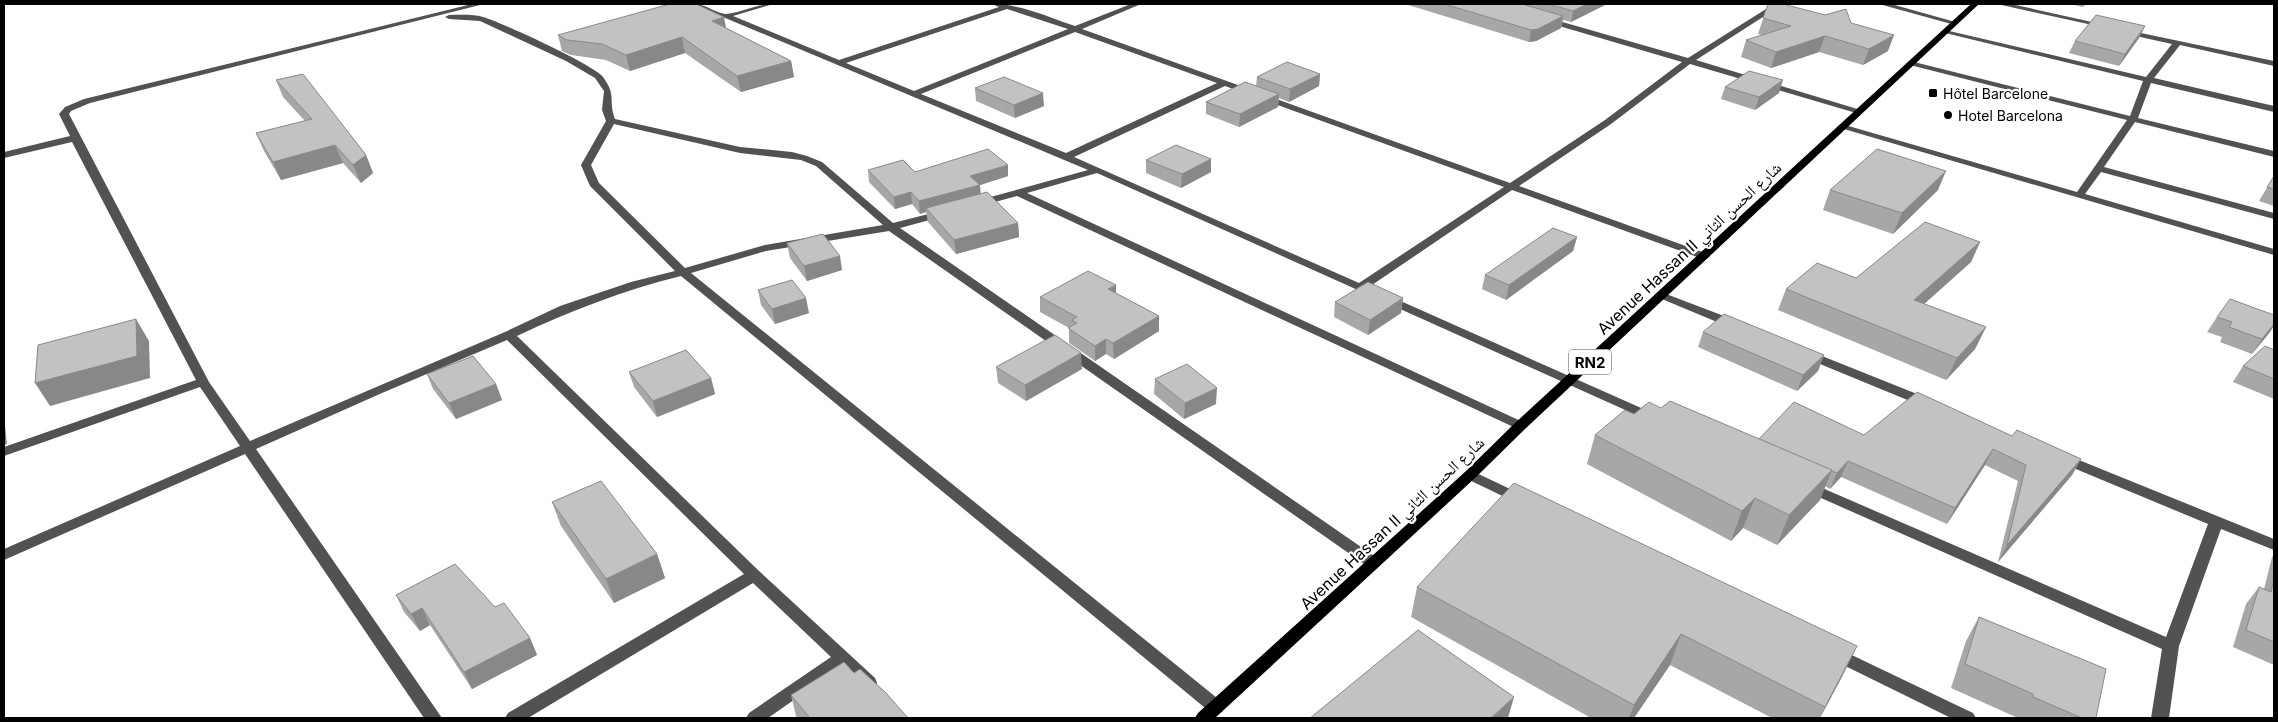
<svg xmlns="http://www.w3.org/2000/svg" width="2278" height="722" font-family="Inter,'Noto Naskh Arabic',sans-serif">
  <rect width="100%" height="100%" fill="#fff"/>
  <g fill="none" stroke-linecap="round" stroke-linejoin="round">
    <g fill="#525252" fill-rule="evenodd">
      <path d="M472,4H484L90,103L71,111L69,114L209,382L250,441L505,332L560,306L631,282L675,271L590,186L581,165L606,121L602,110L604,91L595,78L566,61L480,21L449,19L445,17L449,15C460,15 473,14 483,17C501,22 594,65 603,77C617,96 608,100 615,119L740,147L792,152L807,156L822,162L893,223L944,210L948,211V215L900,228L1377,558L1380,562L1377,566L1372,567L1367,566L889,231L766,251L691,273L1222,702L1225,707L1222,712L1216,714L1210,712L681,276C624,290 570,311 517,336L759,571L875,678L877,683L875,688C861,692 851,676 841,667L768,718H746L749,713L831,657L753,583L528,718H505L508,713L744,574L507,340L382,393L256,449L442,718H424L245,454L4,560V549L240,446L200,387L4,456V447L196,380L72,142L4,158V152L70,136L59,114L65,107L84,99ZM614,124L740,153L801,160L816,166L883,225L765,245L685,268L599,183L591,165Z"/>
      <path d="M692,4C706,3 714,13 726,14C737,14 757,4 773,4L733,16L839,60L999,7L992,4C1021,4 1048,17 1075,26L1131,4H1141L1082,29L1510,183L1605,120L1682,62L1542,21L1541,19L1545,17L1688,58L1774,4H1783L1696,60L1864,111L1856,113L1690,64L1611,124L1519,186L1708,254L1710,256L1708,258H1700L1512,190L1369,287L1657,415L1659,418L1657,421L1652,422L1097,173L1027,193L1525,423L1527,426L1520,430L1017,196L980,206L976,205V201L1088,170ZM1007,9L1068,29L914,91L846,63ZM1075,32L1217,83L1066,153L921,94ZM1225,86L1504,187L1359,283L1074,157Z"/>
      <path d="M1879,4H1891L1959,23L1955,25Z"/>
      <path d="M1997,4H2011L2110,26L2106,28Z"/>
      <path d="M2122,29L2274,61V66L2180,45L2154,78L2274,106V112L2151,83L2138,118L2274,151V157L2135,122L2104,167L2274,213V219L2101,172L2085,194L2274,249V255L1837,127L1842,124L1845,125L2077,192L2127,120L1906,64L1910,61L2130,116L2143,81L1941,32L1945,30L2146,77L2172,44L2122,33Z"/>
      <path d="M1661,292L1737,321L1739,324L1737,327H1729L1657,297L1655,295L1657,293Z"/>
      <path d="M1807,350L1932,400L1934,403L1932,406H1922L1803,357L1801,354Z"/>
      <path d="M2064,454L2274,539V550L2221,529L2179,646L2169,718H2151L2162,649L1803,490L1801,487L1803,484H1813L2166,637L2208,524L2059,462L2057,459L2059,456Z"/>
      <path d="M1470,470L1525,496L1527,499L1525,502H1515L1465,478L1463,475L1465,472Z"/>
      <path d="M1835,647L1973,713L1976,718H1951L1829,658L1827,653L1829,648Z"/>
    </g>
    <path fill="#000" fill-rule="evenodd" d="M1971,4H1979L1525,429L1475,478L1215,718H1195L1198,713L1465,472L1515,423Z"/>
  </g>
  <g fill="#a7a7a7">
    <path d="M1405,4H1607L1571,22L1563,20L1561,28L1536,41L1529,42Z"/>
    <path d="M1768,4L1851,23L1888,51L1863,65L1819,52L1771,68L1741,57L1746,40L1762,35L1758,34Z"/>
    <path d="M2070,4H2086L2083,7Z"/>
    <path d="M2145,26L2139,38L2119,66L2069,53L2075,41Z"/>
    <path d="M726,28L791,61L794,77L741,92L685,53L630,71L606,60L571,55L562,51L558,35Z"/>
    <path d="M1320,74L1319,86L1289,102L1279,98L1278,107L1239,127L1206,114V102L1256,86L1257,77Z"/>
    <path d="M276,80L366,155L373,173L361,183L343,163L281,180L264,151L256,133L305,121L283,97Z"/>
    <path d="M1725,87L1779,93L1755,110L1721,99Z"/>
    <path d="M975,88L1044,106L1015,118L976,101Z"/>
    <path d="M1211,159V172L1181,188L1146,173V160Z"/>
    <path d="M868,170L1008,176L980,185V193L1018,223L1019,237L956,254L928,222L926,212L920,214L912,204L895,209L869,182Z"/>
    <path d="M2274,176V206L2259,201Z"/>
    <path d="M1830,190H1938L1893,234L1823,210Z"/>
    <path d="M1577,237L1573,251L1506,300L1482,289L1485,275Z"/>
    <path d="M1980,242L1971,262L1924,304L1986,327L1975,349L1946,380L1778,310L1786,289L1856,278Z"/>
    <path d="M787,243L842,270L807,281L790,258Z"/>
    <path d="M1116,285V293L1159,316V331L1114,359L1106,354L1095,361L1069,343V328L1040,312V297Z"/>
    <path d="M758,290L809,313L775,324L761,305Z"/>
    <path d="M1403,298L1401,313L1368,335L1334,317L1335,302Z"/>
    <path d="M2217,317L2270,332L2252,354L2220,342L2222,337L2207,332Z"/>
    <path d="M1703,332L1824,355L1818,371L1797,391L1698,347Z"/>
    <path d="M2274,350V399L2233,382L2243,366Z"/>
    <path d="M996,367L1082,369L1026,401L998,383Z"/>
    <path d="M629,372L711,378L715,394L657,417L634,387Z"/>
    <path d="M427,374L496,384L502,400L456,419L433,389Z"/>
    <path d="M1155,379L1216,404L1184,419L1154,394Z"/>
    <path d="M1661,408L1759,439L1864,435L2012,436L2081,459L2072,475L1998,562L2018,481L1985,465L1947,524L1841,477L1830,489L1825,486L1820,500L1777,545L1743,528L1731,541L1587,464L1595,435L1634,414Z"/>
    <path d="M552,502L657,554L665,578L614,603L561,526Z"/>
    <path d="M2274,555V665L2233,647L2246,604L2259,587L2264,589L2272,557Z"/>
    <path d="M1417,587L1857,646L1820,718H1772L1670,665L1634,718H1591L1411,617Z"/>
    <path d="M396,595L495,607L530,638L537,655L472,689L430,625L420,631L404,612Z"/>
    <path d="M1979,617L2096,718H2018L1951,688L1966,641Z"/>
    <path d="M854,673L908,718H798L796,716L791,695Z"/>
  </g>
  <g fill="#888">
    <path d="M1587,4H1607L1571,22L1573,11Z"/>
    <path d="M1563,16L1561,28L1536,41L1529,42L1531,30Z"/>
    <path d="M724,17L727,33L712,21Z"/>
    <path d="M2145,26L2139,38L2119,66L2125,54Z"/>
    <path d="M1894,35L1888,51L1863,65L1869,49Z"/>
    <path d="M1825,36L1819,52L1771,68L1776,52Z"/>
    <path d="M682,37L685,53L630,71L626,55Z"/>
    <path d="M791,61L794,77L741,92L737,76Z"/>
    <path d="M1320,74L1319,86L1289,102L1290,89Z"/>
    <path d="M1783,80L1779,93L1755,110L1759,97Z"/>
    <path d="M1043,93L1044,106L1015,118L1014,105Z"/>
    <path d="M1279,94L1278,107L1239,127L1240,114Z"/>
    <path d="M335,145L343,163L281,180L273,162Z"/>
    <path d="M366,155L373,173L361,183L353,165Z"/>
    <path d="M1211,159V172L1181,188L1182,174Z"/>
    <path d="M1008,165V176L980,185L981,197L926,208V212L920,214L919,201L970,176Z"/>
    <path d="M1946,171L1938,190L1893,234L1902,213Z"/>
    <path d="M911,192L912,204L895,209L894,197Z"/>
    <path d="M1018,223L1019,237L956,254L954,240Z"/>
    <path d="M1577,237L1573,251L1506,300L1509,285Z"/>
    <path d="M1980,242L1971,262L1905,321L1914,300Z"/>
    <path d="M840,256L842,270L807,281L804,266Z"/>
    <path d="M1116,285V300L1108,289Z"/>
    <path d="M806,298L809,313L775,324L772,309Z"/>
    <path d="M1403,298L1401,313L1368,335L1370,320Z"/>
    <path d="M1159,316V331L1114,359L1113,343Z"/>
    <path d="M136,319L149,341L150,378L50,406L35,383Z"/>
    <path d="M2274,324V326L2270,332L2252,354L2262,339Z"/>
    <path d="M1986,327L1975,349L1946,380L1957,358Z"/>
    <path d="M1106,339V354L1095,361V346Z"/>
    <path d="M1081,353L1082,369L1026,401L1025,385Z"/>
    <path d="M1824,355L1818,371L1797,391L1803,375Z"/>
    <path d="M711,378L715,394L657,417L653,401Z"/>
    <path d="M496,384L502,400L456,419L449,403Z"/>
    <path d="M1217,388L1216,404L1184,419L1185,403Z"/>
    <path d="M4,416L7,444L4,445Z"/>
    <path d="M1993,449L1985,465L1947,524L1955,508Z"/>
    <path d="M2081,459L2072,475L1998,562L2007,545Z"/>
    <path d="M1848,461L1841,477L1830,489L1837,473Z"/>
    <path d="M1832,470L1820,500L1777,545L1789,515Z"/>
    <path d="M1755,498L1743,528L1731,541L1742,511Z"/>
    <path d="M657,554L665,578L614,603L606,579Z"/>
    <path d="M422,608L430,625L420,631L411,614Z"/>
    <path d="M1681,634L1670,665L1634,718H1629L1634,705Z"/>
    <path d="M530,638L537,655L472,689L464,672Z"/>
    <path d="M1857,646L1842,677L1820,718L1825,707Z"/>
    <path d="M1514,697L1508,718H1491Z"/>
  </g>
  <g fill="#c2c2c2" stroke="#888">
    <path d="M670,4H696L724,17L712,21L791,61L737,76L682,37L626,55L602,44L567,40L558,35Z"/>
    <path d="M1444,4H1522L1563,16L1538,29L1531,30Z"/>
    <path d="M1548,4H1587L1573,11Z"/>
    <path d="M1768,4H1783L1825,15L1846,9L1851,23L1894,35L1869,49L1825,36L1776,52L1746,40L1791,26L1763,18Z"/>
    <path d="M2096,15L2145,26L2125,54L2075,41Z"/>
    <path d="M1287,62L1320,74L1290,89L1257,77Z"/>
    <path d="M1749,71L1783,80L1759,97L1725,87Z"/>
    <path d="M303,74L366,155L353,165L335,145L273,162L256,133L312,119L276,80Z"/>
    <path d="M1004,77L1043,93L1014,105L975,88Z"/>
    <path d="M1245,82L1279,94L1240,114L1206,102Z"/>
    <path d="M1176,145L1211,159L1182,174L1146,160Z"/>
    <path d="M988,149L1008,165L970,176L980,185L919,201L911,192L894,197L868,170L903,160L915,172Z"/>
    <path d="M1877,149L1946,171L1902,213L1830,190Z"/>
    <path d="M2274,176V189L2267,187Z"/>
    <path d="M987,192L1018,223L954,240L926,208Z"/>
    <path d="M1925,222L1980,242L1914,300L1986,327L1957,358L1786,289L1817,263L1856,278Z"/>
    <path d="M1553,228L1577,237L1509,285L1485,275Z"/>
    <path d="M823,234L840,256L804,266L787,243Z"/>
    <path d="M1088,271L1116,285L1108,289L1159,316L1113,343L1106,339L1095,346L1068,328L1077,323L1072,320L1077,317L1040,297Z"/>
    <path d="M792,280L806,298L772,309L758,290Z"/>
    <path d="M1368,282L1403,298L1370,320L1335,302Z"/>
    <path d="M2230,299L2274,315V324L2262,339L2229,327L2232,322L2217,317Z"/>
    <path d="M1724,314L1824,355L1803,375L1703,332Z"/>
    <path d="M136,319L137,356L35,383L38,345Z"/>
    <path d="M1055,335L1081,353L1025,385L996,367Z"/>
    <path d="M2265,346L2274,350V379L2243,366Z"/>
    <path d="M686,350L711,378L653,401L629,372Z"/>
    <path d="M473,356L496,384L449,403L427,374Z"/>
    <path d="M1187,364L1217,388L1185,403L1155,379Z"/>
    <path d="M1917,392L2012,436L2017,430L2081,459L2007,545L2026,465L1993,449L1955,508L1848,461L1837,473L1759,439L1794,402L1864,435Z"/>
    <path d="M1670,401L1832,470L1789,515L1755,498L1742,511L1595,435L1625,410L1634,414L1649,402L1661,408Z"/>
    <path d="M601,481L657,554L606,579L552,502Z"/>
    <path d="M1514,483L1857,646L1825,707L1681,634L1634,705L1417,587Z"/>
    <path d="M455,564L495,607L504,603L530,638L464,672L422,608L411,614L396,595Z"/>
    <path d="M2274,579V642L2246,630L2259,587L2271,592Z"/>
    <path d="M1979,617L2106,669L2096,718H2082L2033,697V694L1965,664Z"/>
    <path d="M1418,630L1514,697L1491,718H1310Z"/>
    <path d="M844,662L854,673L860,669L886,693L908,718H810L791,695Z"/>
  </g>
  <g fill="#000" stroke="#fff" stroke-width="2">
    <rect x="1928" y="88" width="10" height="10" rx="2.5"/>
    <circle cx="1948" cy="115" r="5"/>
  </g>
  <g text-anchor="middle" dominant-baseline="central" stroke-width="4.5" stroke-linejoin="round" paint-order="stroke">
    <g font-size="14" fill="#000" stroke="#fff" text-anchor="start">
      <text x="1943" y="93">Hôtel Barcelone</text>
      <text x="1958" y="115">Hotel Barcelona</text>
    </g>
    <rect fill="#fff" stroke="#4c4c4c" stroke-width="1" x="1569" y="349.5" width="42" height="25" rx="4"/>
    <g font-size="15" font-weight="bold" fill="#000">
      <text x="1590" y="362">RN2</text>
    </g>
    <g font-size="16" fill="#000" stroke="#fff">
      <text transform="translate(1689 248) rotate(-43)">Avenue Hassan II شارع الحسن الثاني</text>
      <text transform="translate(1392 523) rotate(-43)">Avenue Hassan II شارع الحسن الثاني</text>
    </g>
  </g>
  <rect width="2278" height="722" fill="none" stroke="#000000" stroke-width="10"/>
</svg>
